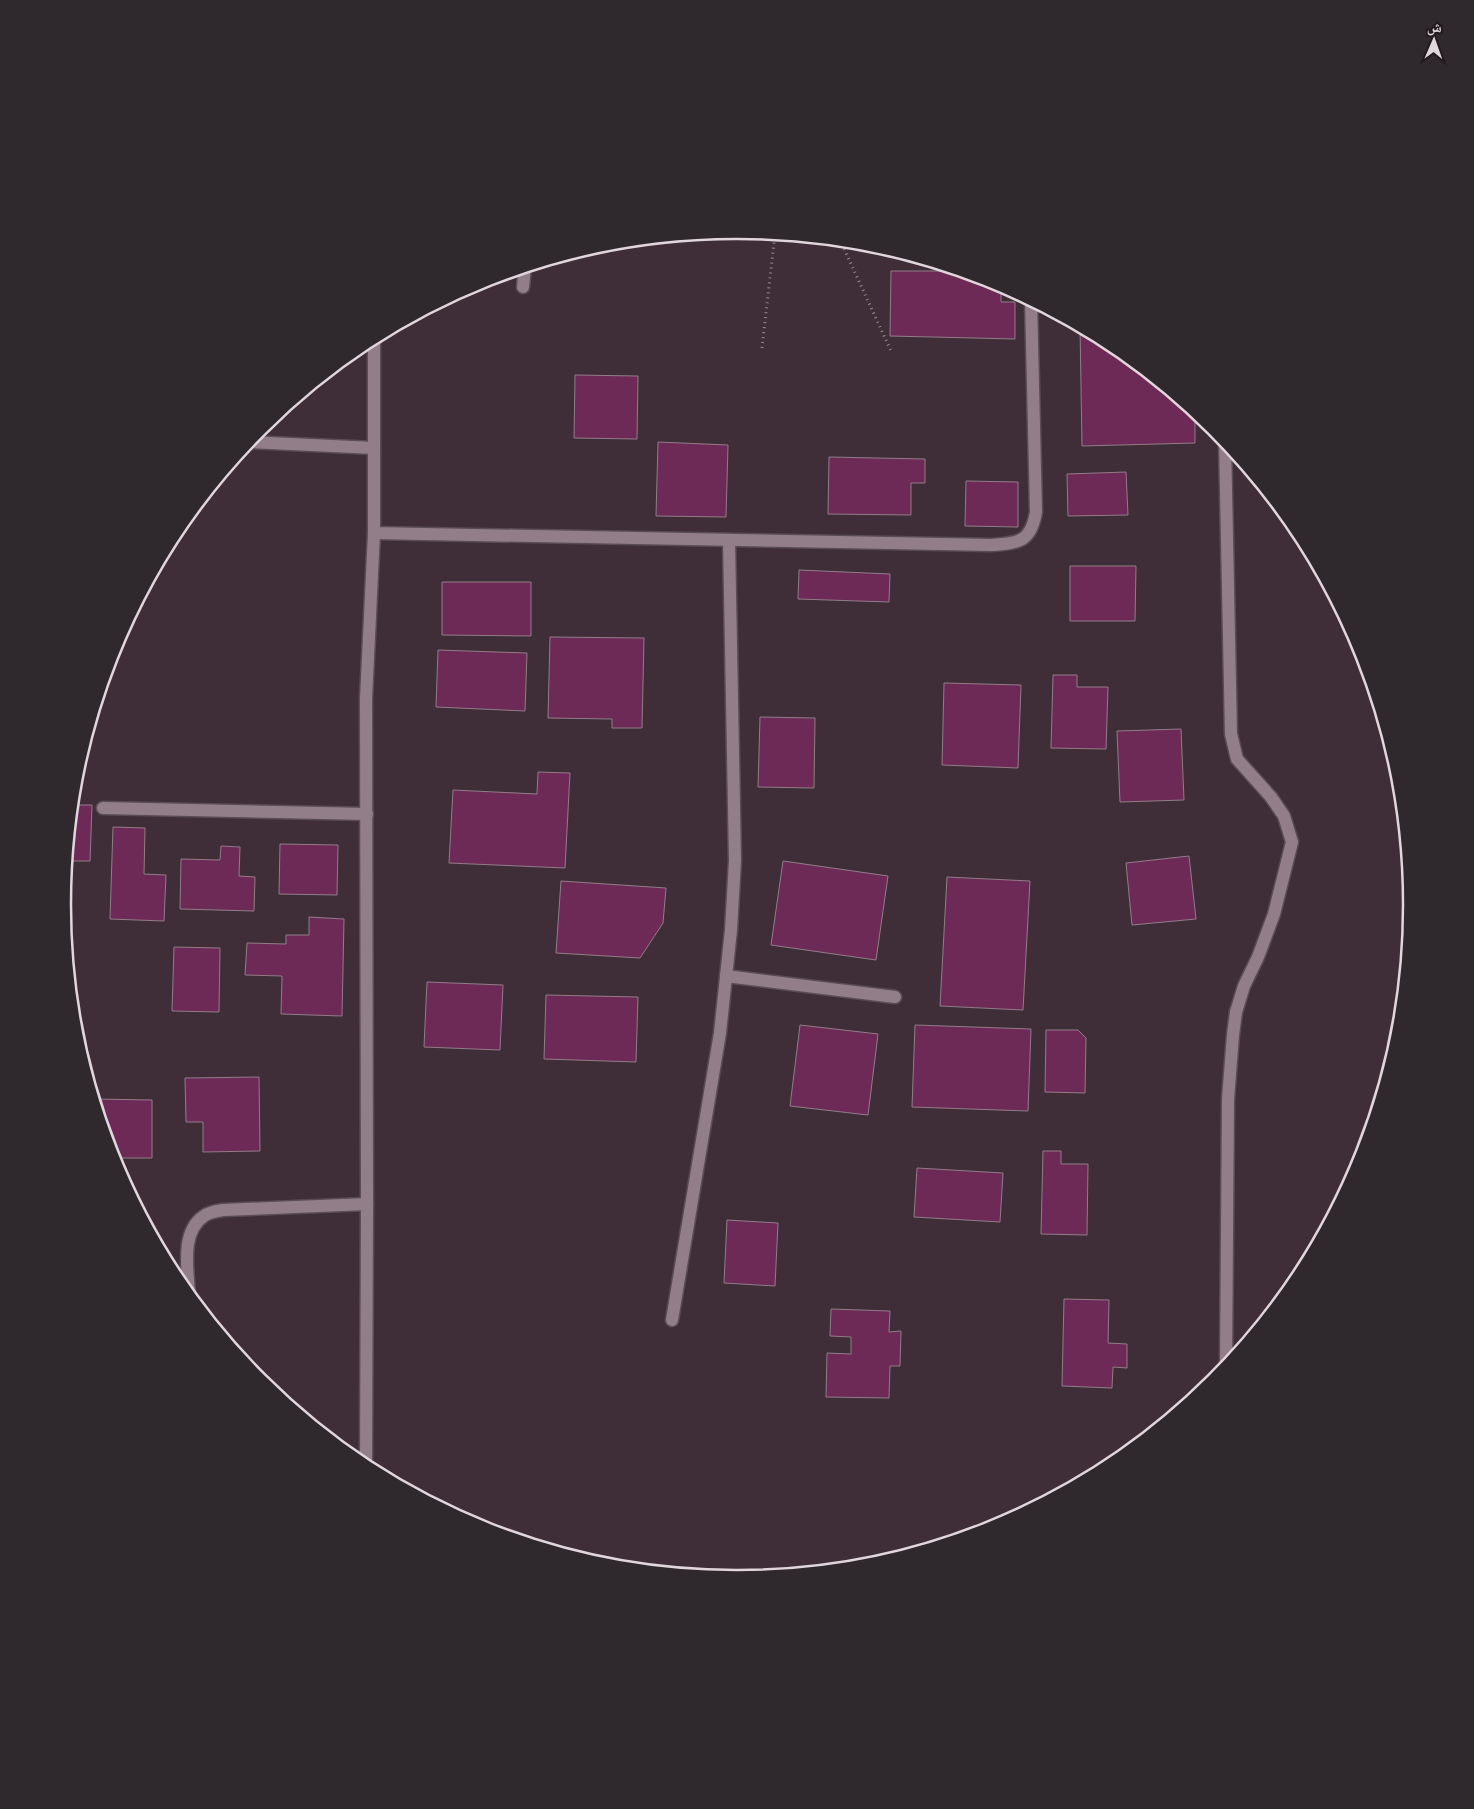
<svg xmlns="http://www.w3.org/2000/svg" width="1474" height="1809" font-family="'Sofia Sans Condensed','Noto Naskh Arabic',sans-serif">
  <rect width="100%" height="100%" fill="#3f2e38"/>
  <g fill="#6e2a57" stroke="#917d88">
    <path d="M891,271H962L978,276V281H995L1001,285V302H1015V339L890,336Z"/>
    <path d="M1080,327L1112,344L1195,412V443L1082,446Z"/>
    <path d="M575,375L638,376L637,439L574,438Z"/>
    <path d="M658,442L728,445L726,517L656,516Z"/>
    <path d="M829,457L925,459V483H911V515L828,514Z"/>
    <path d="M1126,472L1128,515L1068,516L1067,474Z"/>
    <path d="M966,481L1018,482V527L965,526Z"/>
    <path d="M1070,566H1136L1135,621H1070Z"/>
    <path d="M799,570L890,574L889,602L798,599Z"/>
    <path d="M442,582H531V636L442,635Z"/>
    <path d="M550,637L644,638L642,728H612V719L548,718Z"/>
    <path d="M438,650L527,653L525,711L436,707Z"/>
    <path d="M1053,675H1077V687H1108L1106,749L1051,748Z"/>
    <path d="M944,683L1021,685L1018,768L942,765Z"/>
    <path d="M760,717L815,718L814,788L758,787Z"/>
    <path d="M1181,729L1184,800L1120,802L1117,731Z"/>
    <path d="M538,772L570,773L565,868L449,863L453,790L537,794Z"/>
    <path d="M72,805H92L90,861H67Z"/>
    <path d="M113,827L145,828L144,874L166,875L164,921L110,919Z"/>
    <path d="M280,844L338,845L337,895L279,894Z"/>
    <path d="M221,846L240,847L239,876L255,877L254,911L180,909L181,859L220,860Z"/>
    <path d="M1189,856L1196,919L1132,925L1126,863Z"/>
    <path d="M783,861L888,876L876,960L771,945Z"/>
    <path d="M947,877L1030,881L1023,1010L940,1006Z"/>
    <path d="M561,881L666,888L663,923L640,958L556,953Z"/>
    <path d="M309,917L344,919L342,1016L281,1014L282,976L245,975L247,943L286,944V935H309Z"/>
    <path d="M174,947L220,948L219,1012L172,1011Z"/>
    <path d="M427,982L503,985L500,1050L424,1047Z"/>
    <path d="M546,995L638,997L636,1062L544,1059Z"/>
    <path d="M800,1025L878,1034L868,1115L790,1106Z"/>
    <path d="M915,1025L1031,1029L1028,1111L912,1107Z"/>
    <path d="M1046,1030H1078L1086,1038L1085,1093L1045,1092Z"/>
    <path d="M259,1077L260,1151L203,1152V1122H186L185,1078Z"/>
    <path d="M95,1099L152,1100V1158H112Z"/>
    <path d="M1043,1151H1061V1164H1088L1087,1235L1041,1234Z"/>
    <path d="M917,1168L1003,1173L1000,1222L914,1217Z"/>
    <path d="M727,1220L778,1223L775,1286L724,1283Z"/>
    <path d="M1064,1299L1109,1300L1108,1343L1127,1344V1368L1113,1367L1112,1388L1062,1386Z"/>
    <path d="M831,1309L890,1311L889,1332L901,1331L900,1366H890L889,1398L826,1397L827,1353L851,1354V1337L830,1336Z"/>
  </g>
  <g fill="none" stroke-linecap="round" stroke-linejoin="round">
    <defs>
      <g id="minor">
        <path d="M523,287L525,267"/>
        <path d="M374,337V533L991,545C1019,543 1031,542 1036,512L1031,300"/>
        <path d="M1225,441L1231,734L1237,759L1271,797L1284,816L1292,842L1274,914L1258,957L1244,986L1236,1012L1233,1035L1228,1099L1226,1366"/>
        <path d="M249,442L374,448"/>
        <path d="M103,808L367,814"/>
        <path d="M726,976L895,997"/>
        <path d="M189,1295C188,1270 180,1232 204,1216C209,1212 217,1211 223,1210L367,1204"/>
        <path d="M672,1320L720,1033L731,930L735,860L729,540"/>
        <path d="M366,1467L367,1204L366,699L374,533"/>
      </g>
    </defs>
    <use href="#minor" stroke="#5a4c54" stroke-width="15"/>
    <g stroke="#988a92" stroke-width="3" stroke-dasharray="1 4" stroke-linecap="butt">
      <path d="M840,240L891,351"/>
      <path d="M762,348L775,234"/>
    </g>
    <use href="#minor" stroke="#927e89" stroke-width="12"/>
  </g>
  <path d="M0 0H1474V1809H0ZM736 239H738A665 665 0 0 1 1403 904V905A665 665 0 0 1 738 1570H736A665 665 0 0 1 71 905V904A665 665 0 0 1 736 239Z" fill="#2f282c" fill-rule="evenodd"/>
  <path fill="none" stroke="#e1d6dc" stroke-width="2.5" d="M736 239H738A665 665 0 0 1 1403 904V905A665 665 0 0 1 738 1570H736A665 665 0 0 1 71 905V904A665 665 0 0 1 736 239Z"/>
  <g transform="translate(1434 40) rotate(2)" stroke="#20191d" stroke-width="4" paint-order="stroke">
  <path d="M0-4L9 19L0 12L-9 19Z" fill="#e1d6dc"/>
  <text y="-8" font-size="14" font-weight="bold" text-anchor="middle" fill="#e1d6dc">ش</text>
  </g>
</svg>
